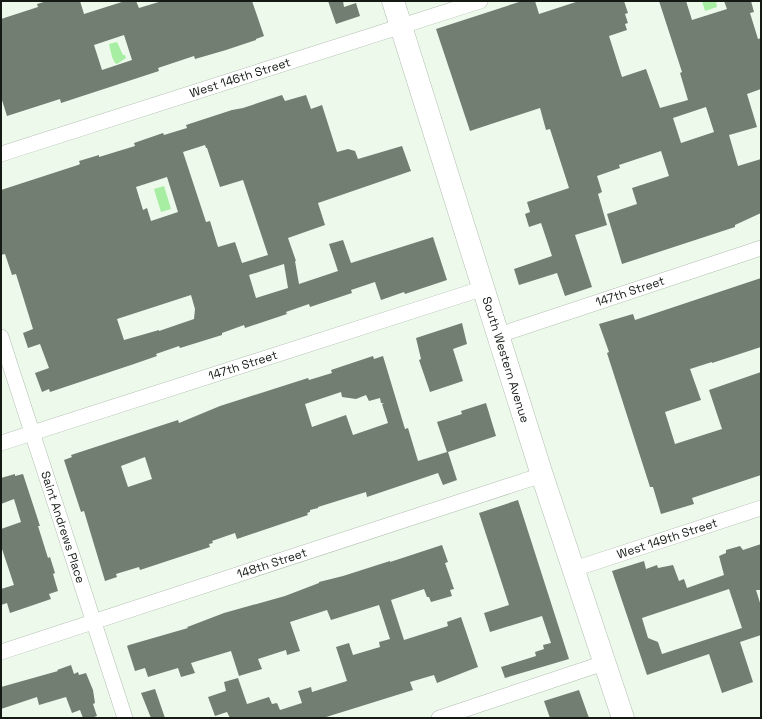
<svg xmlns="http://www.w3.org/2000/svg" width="762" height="719" font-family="'Space Grotesk',sans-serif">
  <rect width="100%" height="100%" fill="#ecf9eb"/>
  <g fill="#a7eea2">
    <path d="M702,1H716L717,7L705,11Z"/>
    <path d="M117,42L123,55H125L126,58L117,64L115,63L112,57L109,44Z"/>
    <path d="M164,186L171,209L161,212L154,189Z"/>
  </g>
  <g fill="#737e72" fill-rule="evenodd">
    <path d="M47,1H80L84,14L125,1H136L139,8L162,1H252L264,36L256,39V40L226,50L195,59L194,56L158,68L159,71L61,103L60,99L7,116L1,97V19L38,7L37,4ZM124,35L132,60L102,70L94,45Z"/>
    <path d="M328,1H343L344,7L356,3L360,16L336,24Z"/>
    <path d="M522,1H535L539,14L579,1H624L628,13L625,14L628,23L625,24L627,30L609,36L622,77L646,69L660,108L688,100L680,73L682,72L659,1H686L692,20L727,9L724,1H751L754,12L750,13L758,39L761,38V89L747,94L757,127L729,135L738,166L761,159V213L735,225V227L622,264L607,214L637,204L632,188L669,176L661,151L619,165L620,168L597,176L602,192L598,194L607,225L575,235L592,287L565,296L557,273L519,285L514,269L552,256L541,223L529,227L525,214L530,212L527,202L569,188L550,129L546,130L540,108L470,131L436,29ZM706,107L714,132L681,143L673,118Z"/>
    <path d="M282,95L285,101L306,95L311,109L322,105L337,152L348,149L355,151L358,159L402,146L411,171L318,203L325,225L288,238L296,261H295L299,284L338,271L329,244L343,240L351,263L433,237L447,280L405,294L404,292L381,300L375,282L351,290L352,293L310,307L309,304L286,312L287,314L245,328L244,325L222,333V335L180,348L179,346L156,354L157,356L134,364L50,392L49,389L42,392L35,373L49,368L40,344L28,348L23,333L33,329L16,274L12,275L5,254L1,255V190L78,165L80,164L79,161L99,155V157L135,146L134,143L163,133L164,135L187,128L186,125L232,110L243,108ZM205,145L206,148H207L220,187L243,180L268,255L242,263L235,242L218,247L210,221L206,222L183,152ZM167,177L178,212L151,221L147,208L143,210L136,187ZM284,264L288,288L256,298L249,275ZM191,295L195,309L194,319L159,331V330L124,340L117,319Z"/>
    <path d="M761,278V347L712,363V362L690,369L701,400L665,412L675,444L722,429L709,390L761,372V475L692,498L694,504L661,514L653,487H650L607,353L609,352L599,324L633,314L635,320Z"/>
    <path d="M462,323L467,344L453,349L463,381L430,392L419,360L421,359L416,338Z"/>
    <path d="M373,356L374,359L383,356L405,429L408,428L418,461L447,452L437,422L462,414L461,411L486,403L496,436L448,452L457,480L443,485L438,473L367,497L366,492L318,507V508L310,510V512L307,513L308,515L237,539L235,533L212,541L213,543L209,544L210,547L140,570L139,567L116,574L117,577L105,581L84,511L81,512L64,460L72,457L71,455L178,420L179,423L220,406L308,378L309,380L332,373L331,370ZM341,392L342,397L356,399L366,395L369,401L380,398L381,403H384L382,404L388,423L353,435L346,415L312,427L305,404ZM145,457L152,479L128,487L121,466Z"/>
    <path d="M15,474V476L23,474L40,526H38L48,558L50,557L55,573L53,574L58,591L49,594L51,599L10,613L7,603L1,605V589L14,585L1,546V529L21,522L14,499L1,504V478Z"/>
    <path d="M518,500L569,659L505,678L501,667L536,656L535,652L544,649L543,645L551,643L542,616L490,632L484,613L509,605L479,513Z"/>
    <path d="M761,544V590H756L761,606V635L740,642L753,682L722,693L709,654L647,675L612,571L644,561L646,569L657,565L658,568L673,565L679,581L684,579L687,588L724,575L719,556L726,553V550L740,546L743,550ZM729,589L742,628L662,654L658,642L648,638L642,618Z"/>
    <path d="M442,545L448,562L445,563L454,589L450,590L452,596L431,602L429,597H427L424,589L391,600L404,640L448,626L447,622L461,617L478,667L470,670L437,683L434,675L410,682L413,690L323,718H230L227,712L215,716L208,697L226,691L224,682L238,678L247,704L269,697L272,704L277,703L280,710L302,703L298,691L311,687L312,692L347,681L336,647L349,643L353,655L380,647L379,642L390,639L379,605L331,620L327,610L290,622L300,651L287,655L286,650L258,659L262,669L239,676L231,651L191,663L195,673L181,677L178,668L148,677L145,668L135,671L127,646L129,645L188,628L187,627L190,626L224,613L285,596L319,583V582L343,576L390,561V562Z"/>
    <path d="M71,665L74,674L78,672L79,675L86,673L93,690L95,703L93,704L97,716L91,718H83L80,710L72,713L66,697L39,705L37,697L1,709V687L58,671L57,670Z"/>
    <path d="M155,689L165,718H151L141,693Z"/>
    <path d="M579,690L589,718H550L544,701Z"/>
  </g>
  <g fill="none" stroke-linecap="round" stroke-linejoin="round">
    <defs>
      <g id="street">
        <path id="s1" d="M1,154L480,1"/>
        <path id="s2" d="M499,335L761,248"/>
        <path id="s3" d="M1,337L125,718"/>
        <path id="s4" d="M1,443L484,288"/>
        <path id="s5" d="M574,569L761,508"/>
        <path id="s6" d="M1,652L542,475"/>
        <path d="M439,718L604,663"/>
      </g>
      <g id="primary">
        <path id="s7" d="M393,1L542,475L623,718"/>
      </g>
    </defs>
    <use href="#street" stroke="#b2beb1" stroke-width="16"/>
    <use href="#primary" stroke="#b2beb1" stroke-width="23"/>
    <use href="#street" stroke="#fff" stroke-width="15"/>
    <use href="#primary" stroke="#fff" stroke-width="22"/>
  </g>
  <g text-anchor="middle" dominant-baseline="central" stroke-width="3.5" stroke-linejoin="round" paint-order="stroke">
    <g font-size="12" fill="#151a15" stroke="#fff">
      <text stroke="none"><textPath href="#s1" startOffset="251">West 146th Street</textPath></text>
      <text stroke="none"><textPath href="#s2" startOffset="138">147th Street</textPath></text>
      <text stroke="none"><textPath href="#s7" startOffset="376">South Western Avenue</textPath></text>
      <text stroke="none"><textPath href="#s4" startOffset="254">147th Street</textPath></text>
      <text stroke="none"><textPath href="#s3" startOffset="200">Saint Andrews Place</textPath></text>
      <text stroke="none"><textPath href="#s5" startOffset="98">West 149th Street</textPath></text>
      <text stroke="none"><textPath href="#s6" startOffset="285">148th Street</textPath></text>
    </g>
  </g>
  <rect width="762" height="719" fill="none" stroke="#151a15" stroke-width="4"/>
</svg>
